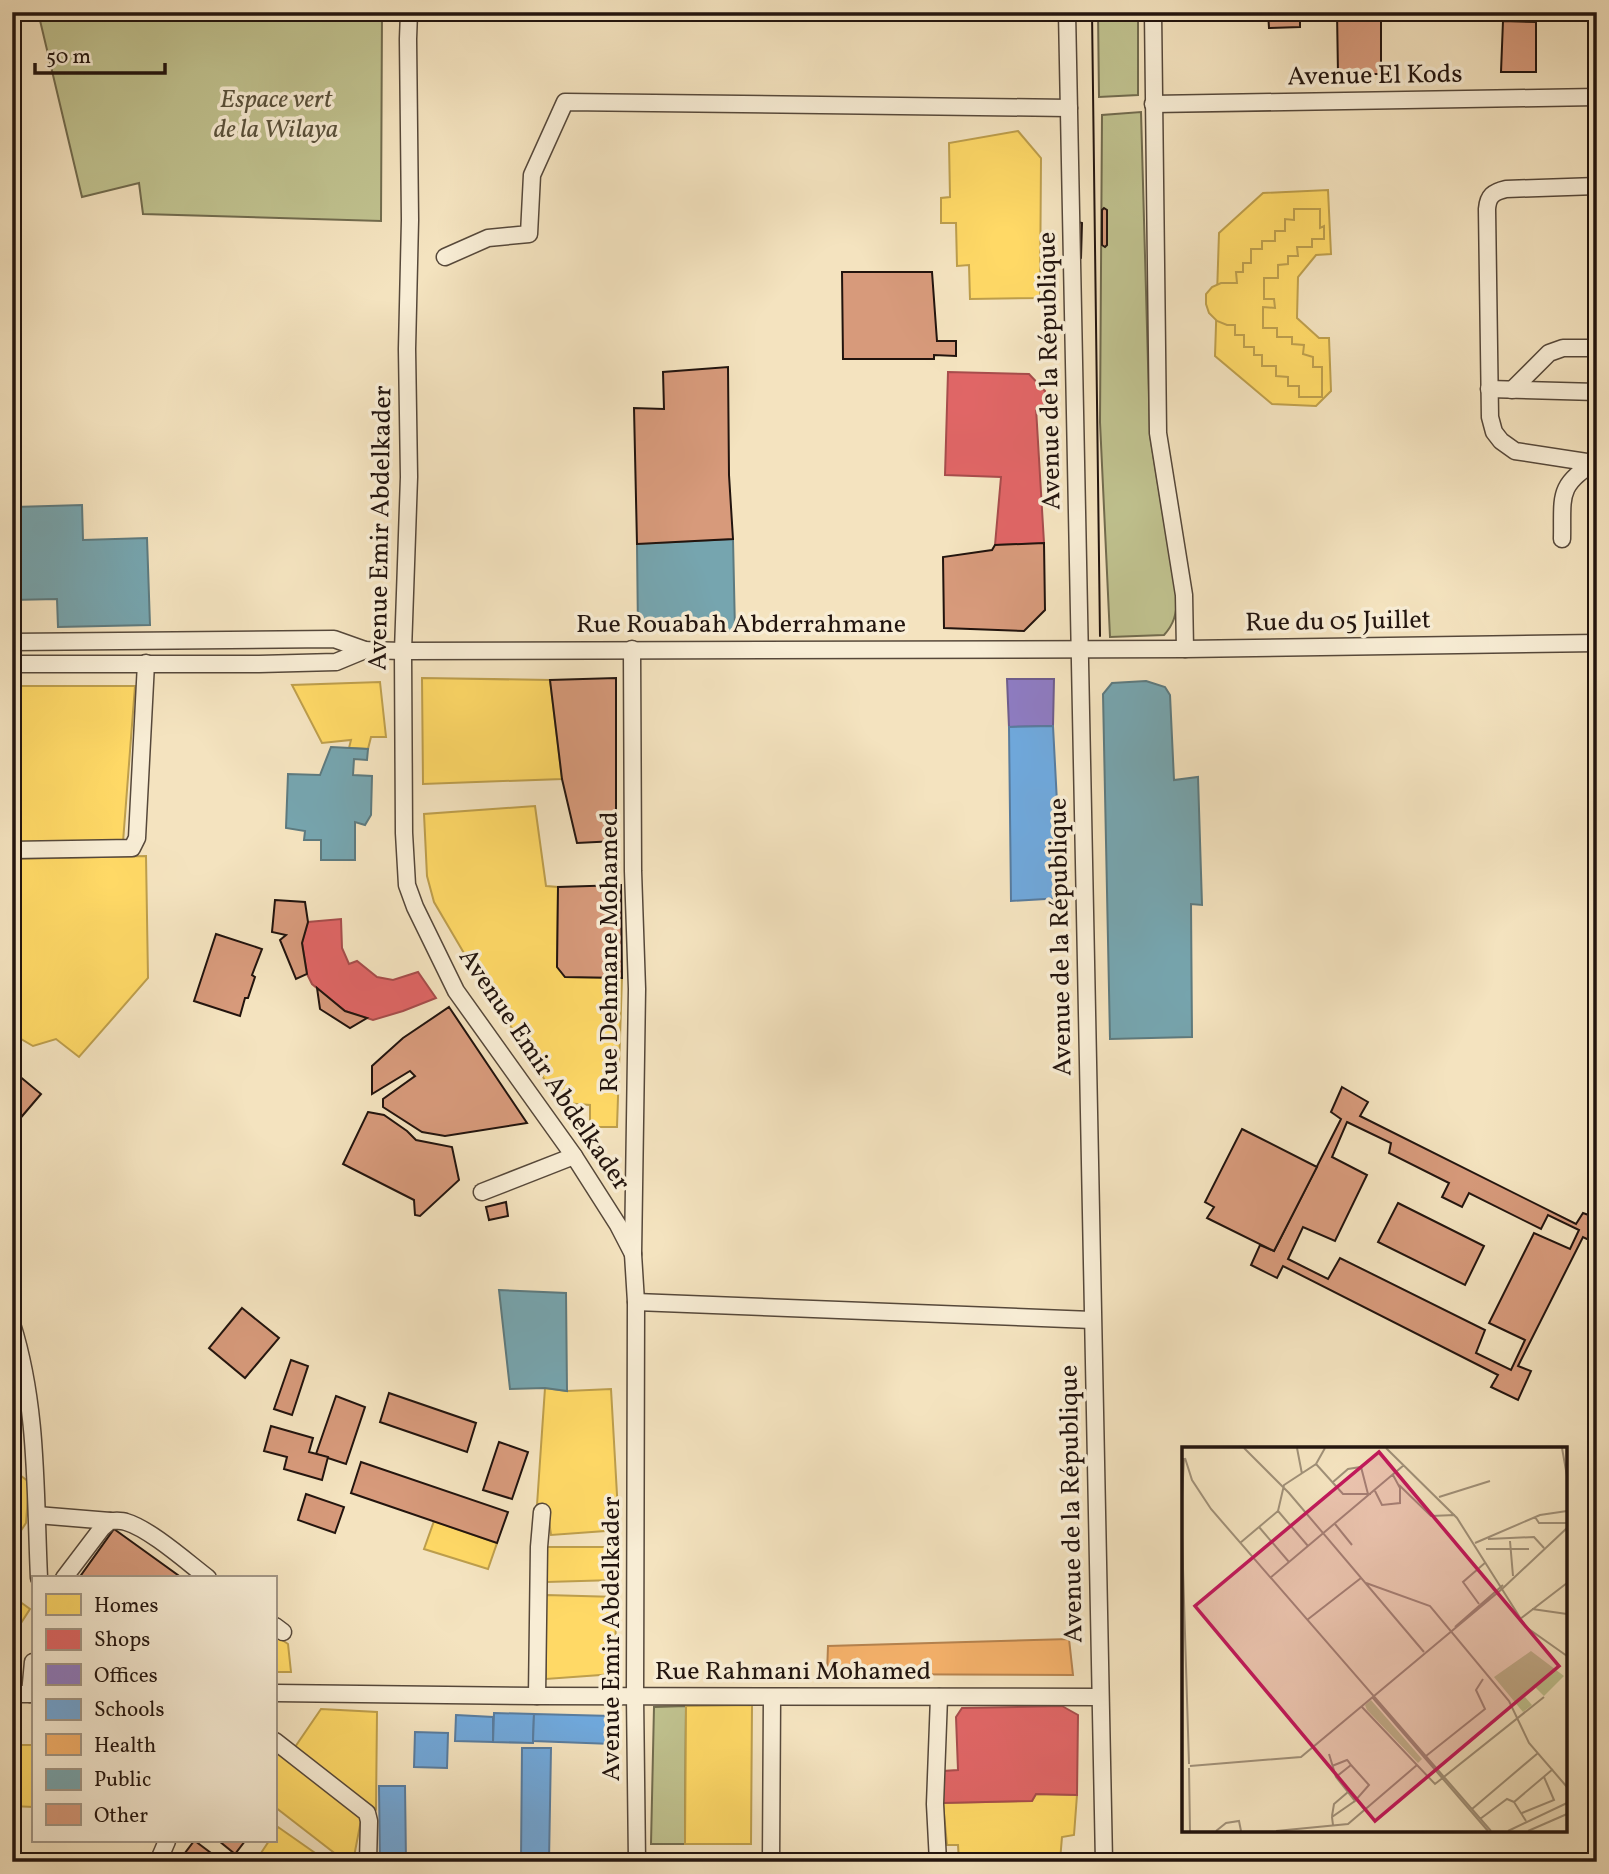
<svg xmlns="http://www.w3.org/2000/svg" width="1609" height="1874" font-family="Vollkorn,serif">
  <rect width="100%" height="100%" fill="#f4e3bf"/>
  <filter id="stains"><feTurbulence type="fractalNoise" baseFrequency=".00286" numOctaves="4"/><feColorMatrix values="0 0 0 0 .2 0 0 0 0 .09 0 0 0 0 .02 0 0 0 .5 -.17"/></filter>
  <radialGradient id="worn" r=".72"><stop offset=".6" stop-color="#630" stop-opacity="0"/><stop offset="1" stop-color="#630" stop-opacity=".3"/></radialGradient>
  <g fill="#c0c28f" stroke="#716b4e" stroke-width="2">
    <path d="M38,12H382L381,221L143,214L139,183L82,197Z"/>
    <path d="M1098,12H1138V95L1099,97Z"/>
    <path d="M1141,112L1150,435L1177,600C1176,615 1174,624 1164,635L1110,637L1100,422L1102,115Z"/>
    <path d="M686,1706L685,1844H651L654,1707Z"/>
  </g>
  <g fill="#ffd966" stroke="#bd9e4c" stroke-width="2">
    <path d="M1018,131L1041,158L1040,298L970,299L969,265L957,266L956,223H941V198L950,197L949,143Z"/>
    <path d="M1328,190L1331,254L1316,255L1298,277L1297,318L1319,338H1329L1331,391L1316,406L1272,404L1215,356L1219,233L1263,193Z"/>
    <path d="M1294,209H1320V228L1324,226V239H1312V247H1297L1298,256H1288V264L1278,265V278H1264V299H1274L1275,308L1263,307V328H1277V337H1292V344L1304,345L1303,354L1313,357V367H1322V397H1299V386H1288V377L1276,376V366H1262V355H1254V347H1244V335H1235V325H1227L1217,321L1209,313L1206,304V294L1212,287L1221,283H1237L1236,272H1243V263H1251V249H1262V241H1275V231H1285V219L1294,220Z"/>
    <path d="M422,678L550,680L562,779L423,784Z"/>
    <path d="M380,682L386,737H371L368,749L349,748L351,740L322,743L292,685Z"/>
    <path d="M12,686H135L123,842L12,843Z"/>
    <path d="M535,806L546,886L558,887L557,967L565,977L622,978L617,1127H590V1105L564,1103L550,1088L468,960L434,902L427,876L424,814Z"/>
    <path d="M146,856L148,978L79,1057L56,1039L33,1046L14,1035L12,1036V859Z"/>
    <path d="M545,1388L567,1391L611,1389L619,1530L551,1535L547,1506L537,1505Z"/>
    <path d="M12,1469L29,1482L26,1523L12,1544Z"/>
    <path d="M434,1521L497,1543L488,1569L424,1549Z"/>
    <path d="M546,1547H614L615,1580L547,1582Z"/>
    <path d="M546,1595L617,1597L614,1674L546,1679Z"/>
    <path d="M12,1596L30,1609L12,1637Z"/>
    <path d="M275,1635L288,1644L291,1672H275Z"/>
    <path d="M752,1705L751,1844H685L686,1706Z"/>
    <path d="M321,1709L377,1712L376,1809L293,1750Z"/>
    <path d="M12,1745H33V1807L12,1806Z"/>
    <path d="M275,1749L362,1815L353,1862H346L275,1807Z"/>
    <path d="M1036,1794L1077,1795L1074,1835L1062,1837L1060,1861L1078,1860V1862H959L958,1845H947L943,1803L1032,1801Z"/>
    <path d="M278,1827L328,1862H255L269,1841H275V1833Z"/>
  </g>
  <g fill="#e06666" stroke="#a74d4c" stroke-width="2">
    <path d="M948,372L1029,374L1045,391L1046,404L1036,408L1044,543L995,545L1001,477L945,475Z"/>
    <path d="M341,919L342,948L349,964L357,961L377,977L393,980L418,972L436,998L403,1011L373,1020L345,1011L312,984L307,974L302,943L308,922Z"/>
    <path d="M1062,1706L1078,1715L1077,1795L1036,1794L1032,1801L943,1803V1771L958,1770L956,1717L962,1708Z"/>
  </g>
  <path fill="#8e7cc3" stroke="#6e5d8d" stroke-width="2" d="M1007,679H1054L1053,726L1009,727Z"/>
  <g fill="#6fa8dc" stroke="#587c9e" stroke-width="2">
    <path d="M1053,726L1062,898L1011,901L1009,727Z"/>
    <path d="M494,1713L534,1714L533,1743L493,1742Z"/>
    <path d="M534,1714L612,1716V1744L533,1741Z"/>
    <path d="M456,1715L493,1717V1742L455,1741Z"/>
    <path d="M415,1732L448,1733L447,1768L414,1767Z"/>
    <path d="M522,1748H551L549,1862H521Z"/>
    <path d="M379,1786H405L406,1862H380Z"/>
  </g>
  <path fill="#f6b26b" stroke="#b6834f" stroke-width="2" d="M1069,1639L1073,1675L827,1674L828,1646Z"/>
  <g fill="#76a5af" stroke="#5d7a7f" stroke-width="2">
    <path d="M82,505L83,540L147,538L150,625L58,627L57,599L12,600V561H16L15,507Z"/>
    <path d="M733,539L735,631L638,632L637,544Z"/>
    <path d="M1146,681L1165,687L1170,695L1174,780L1198,777L1202,905L1191,904L1192,1037L1110,1039L1103,694L1112,683Z"/>
    <path d="M331,747L368,749L367,760L354,759L353,775L372,776L371,815L365,825L355,822V860H321V840H304L305,831L286,828L288,774L320,775Z"/>
    <path d="M499,1290L566,1293L567,1391L545,1388L510,1389Z"/>
  </g>
  <g fill="#d79a7b" stroke="#22140e" stroke-width="2" fill-rule="evenodd">
    <path d="M1268,12H1300V27L1269,28Z"/>
    <path d="M1337,12H1381V74H1338Z"/>
    <path d="M1503,21L1536,22V72H1501Z"/>
    <path d="M1104,208L1107,210V245L1105,247L1102,245V210Z"/>
    <path d="M1078,222L1082,223L1081,258L1078,260Z"/>
    <path d="M842,272H932L937,341H956V356L934,355V359H843Z"/>
    <path d="M728,367L729,475L733,539L637,544L634,408L664,409L663,372Z"/>
    <path d="M1044,543L1045,610L1024,631L944,628L943,557L992,550L995,545Z"/>
    <path d="M616,678V841L577,843L562,779L550,680Z"/>
    <path d="M621,885L622,978L565,977L557,967L558,887Z"/>
    <path d="M275,900L305,902L308,922L302,943L307,974L296,979L280,940L286,935L272,932Z"/>
    <path d="M216,934L262,949L252,975L255,977L248,998H245L240,1016L194,1001Z"/>
    <path d="M317,988L345,1011L367,1018L350,1028L320,1009Z"/>
    <path d="M449,1007L527,1123L445,1136L422,1132L383,1107V1099L415,1076L410,1071L372,1094V1066L403,1038Z"/>
    <path d="M12,1070L41,1094L12,1128Z"/>
    <path d="M1342,1087L1368,1102L1360,1116L1576,1224L1583,1213L1597,1218V1240L1595,1243L1583,1237L1518,1366L1531,1371L1518,1400L1491,1387L1498,1375L1283,1266L1277,1278L1251,1265L1260,1245L1274,1251L1341,1119L1331,1112ZM1347,1122L1391,1143L1389,1153L1449,1183L1442,1197L1462,1207L1469,1193L1541,1229L1548,1215L1579,1230L1570,1249L1534,1233L1489,1323L1525,1340L1511,1370L1476,1353L1485,1330L1340,1258L1328,1279L1288,1259L1303,1227L1335,1241L1367,1175L1332,1157Z"/>
    <path d="M368,1112L384,1115L407,1131L416,1140L452,1147L459,1180L420,1216L415,1215L414,1200L343,1164Z"/>
    <path d="M1242,1129L1317,1167L1274,1251L1207,1218L1214,1207L1205,1202Z"/>
    <path d="M506,1202L508,1216L489,1220L486,1207Z"/>
    <path d="M1398,1203L1484,1246L1465,1285L1378,1242Z"/>
    <path d="M242,1308L279,1338L245,1378L209,1348Z"/>
    <path d="M291,1360L308,1366L292,1415L274,1409Z"/>
    <path d="M389,1393L476,1423L467,1452L380,1422Z"/>
    <path d="M336,1396L365,1407L346,1464L316,1454Z"/>
    <path d="M271,1426L313,1438L309,1452L328,1457L322,1480L284,1469L287,1457L264,1451Z"/>
    <path d="M499,1442L528,1452L512,1499L483,1490Z"/>
    <path d="M361,1462L508,1512L497,1543L351,1493Z"/>
    <path d="M306,1494L344,1507L335,1533L298,1520Z"/>
    <path d="M114,1529L182,1578H79Z"/>
    <path d="M194,1841H195L223,1862H181L179,1861Z"/>
    <path d="M219,1841H245L235,1854Z"/>
  </g>
  <g fill="none" stroke-linecap="round" stroke-linejoin="round">
    <defs>
      <g id="minor">
        <path d="M409,12L408,39L410,220L407,349L409,477L403,651L404,833L407,885L415,907L456,991L574,1156L618,1225L633,1254"/>
        <path d="M1067,12L1104,1862"/>
        <path d="M1153,12L1158,433L1184,595L1185,649"/>
        <path d="M1153,104L1597,97"/>
        <path d="M445,257L488,238L529,234L532,175L565,102L1069,108"/>
        <path d="M1489,389L1597,392"/>
        <path d="M1512,390L1549,353L1563,348H1597"/>
        <path d="M1593,463L1515,451L1501,441L1494,432L1490,417L1487,209C1488,196 1493,192 1506,189L1597,186"/>
        <path d="M1562,539C1563,497 1556,485 1597,461"/>
        <path d="M12,642L334,639L365,650L403,651L1185,649L1597,643"/>
        <path d="M632,649L633,871L637,989L633,1254L636,1302L635,1696L637,1862"/>
        <path d="M12,664H259L336,662L365,650"/>
        <path d="M12,850L132,848L137,838L146,663"/>
        <path d="M482,1192L574,1156"/>
        <path d="M636,1302L1092,1320"/>
        <path d="M12,1324C38,1406 35,1493 39,1578"/>
        <path d="M37,1515L110,1521"/>
        <path d="M64,1578L102,1528L110,1521C115,1521 121,1520 126,1522C150,1529 187,1562 208,1578"/>
        <path d="M275,1626L283,1632"/>
        <path d="M275,1693L537,1696L1100,1697"/>
        <path d="M12,1694H33"/>
        <path d="M30,1694L33,1662"/>
        <path d="M537,1696L539,1547L542,1512"/>
        <path d="M275,1741L367,1813L369,1821L368,1862"/>
        <path d="M158,1862L167,1841"/>
        <path d="M771,1862L772,1697"/>
        <path d="M938,1862L935,1804L939,1697"/>
      </g>
    </defs>
    <use href="#minor" stroke="#56483a" stroke-width="19"/>
    <use href="#minor" stroke="#f8edd5" stroke-width="16"/>
    <path stroke="#22140e" stroke-width="2" d="M1092,12L1100,636"/>
  </g>
  <g text-anchor="middle" dominant-baseline="central" stroke-width="7" stroke-linejoin="round" paint-order="stroke">
    <g font-size="26" fill="#22140e" stroke="#f8edd5">
      <text transform="translate(1375 76) rotate(-1)">Avenue El Kods</text>
      <text transform="translate(1050 371) rotate(-91)">Avenue de la République</text>
      <text transform="translate(381 528) rotate(-89)">Avenue Emir Abdelkader</text>
      <text transform="translate(1338 622) rotate(-1)">Rue du 05 Juillet</text>
      <text x="741" y="625">Rue Rouabah Abderrahmane</text>
      <text transform="translate(1061 937) rotate(-91)">Avenue de la République</text>
      <text transform="translate(610 952) rotate(-90)">Rue Dehmane Mohamed</text>
      <text transform="translate(544 1070) rotate(56)">Avenue Emir Abdelkader</text>
      <text transform="translate(1072 1504) rotate(-91)">Avenue de la République</text>
      <text transform="translate(612 1639) rotate(-90)">Avenue Emir Abdelkader</text>
      <text x="793" y="1672">Rue Rahmani Mohamed</text>
    </g>
    <g font-size="26" font-style="italic" fill="#59513b" stroke="#f8edd5">
      <text x="276" y="100">Espace vert<tspan x="276" dy="30">de la Wilaya</tspan></text>
    </g>
  </g>
  <g transform="translate(1182 1447)">
    <rect width="385" height="385" fill="#f4e3bf"/>
    <path d="M349,204L382,229L362,249L353,240L348,242L343,250L350,258L341,265L312,230ZM189,253L240,312L236,316L185,263L183,258Z" fill="#c0c28f"/>
    <path fill="none" stroke="#a09078" stroke-width="2" d="M62,1L107,46L242,205M115,1L120,27M204,1L275,71L344,180L385,209M380,1L385,29M3,11L10,33L29,62L309,384M134,17L161,47H189M151,35L166,22L179,20L186,47M217,38L249,69L273,68M193,44L200,58L218,56V41L211,28M0,50L2,11M257,50L308,34M96,64L126,99M353,70L357,76H385M153,77L170,98M77,80L107,115M0,89L7,317M306,92L352,90L362,101M328,94L331,129M58,96L96,64L102,38L134,17L143,1M293,96L358,68L385,64M304,102H347M88,131L222,18M184,136L248,159L327,254L347,296L385,340M297,157L281,135L304,115M350,162L385,167M338,172L385,136M125,173L179,131M273,180L321,138M191,251L306,384M179,259L253,337L362,250M147,307L154,330M244,309L303,262L294,243L301,232M8,319L119,310L320,142L385,81M150,319L165,313L166,314L169,318L187,338L173,354L154,330L169,318M7,321L8,384M332,355L344,374M290,362L356,306M340,366L372,353L362,330M150,369L152,357L166,345M298,372L325,352L332,355L371,322M151,378L150,370L173,354M34,384L44,376L57,374L59,384M94,384L166,377L235,318M326,384L385,356M346,384L385,367"/>
    <path fill="#c2185b" fill-opacity="0.15" stroke="#c2185b" stroke-width="3.5" d="M197,5L377,219L193,374L13,159Z"/>
    <rect width="385" height="385" fill="none" stroke="#22140e" stroke-width="3.5"/>
  </g>
  <rect width="1609" height="1874" fill="none" stroke="#f4e3bf" stroke-width="42"/>
  <rect x="14" y="14" width="1581" height="1846" fill="none" stroke="#22140e" stroke-width="3.5"/>
  <rect x="21" y="21" width="1567" height="1832" fill="none" stroke="#22140e" stroke-width="2"/>
  <rect x="32" y="1576" width="245" height="266" fill="#f8edd5" stroke="#a29685" stroke-width="2"/>
  <rect x="46" y="1594" width="35" height="21" fill="#ffd966" stroke="#a29685" stroke-width="2"/>
  <text x="94" y="1612" font-size="21" fill="#22140e">Homes</text>
  <rect x="46" y="1629" width="35" height="21" fill="#e06666" stroke="#a29685" stroke-width="2"/>
  <text x="94" y="1646" font-size="21" fill="#22140e">Shops</text>
  <rect x="46" y="1664" width="35" height="21" fill="#8e7cc3" stroke="#a29685" stroke-width="2"/>
  <text x="94" y="1682" font-size="21" fill="#22140e">Offices</text>
  <rect x="46" y="1699" width="35" height="21" fill="#6fa8dc" stroke="#a29685" stroke-width="2"/>
  <text x="94" y="1716" font-size="21" fill="#22140e">Schools</text>
  <rect x="46" y="1734" width="35" height="21" fill="#f6b26b" stroke="#a29685" stroke-width="2"/>
  <text x="94" y="1752" font-size="21" fill="#22140e">Health</text>
  <rect x="46" y="1769" width="35" height="21" fill="#76a5af" stroke="#a29685" stroke-width="2"/>
  <text x="94" y="1786" font-size="21" fill="#22140e">Public</text>
  <rect x="46" y="1804" width="35" height="21" fill="#d79a7b" stroke="#a29685" stroke-width="2"/>
  <text x="94" y="1822" font-size="21" fill="#22140e">Other</text>
  <path d="M35 63v10h130v-10" fill="none" stroke="#22140e" stroke-width="3.5"/>
  <text x="46" y="63" font-size="21" fill="#22140e" stroke="#f8edd5" stroke-width="5" paint-order="stroke">50 m</text>
  <rect width="100%" height="100%" filter="url(#stains)"/>
  <rect width="100%" height="100%" fill="url(#worn)"/>
</svg>
